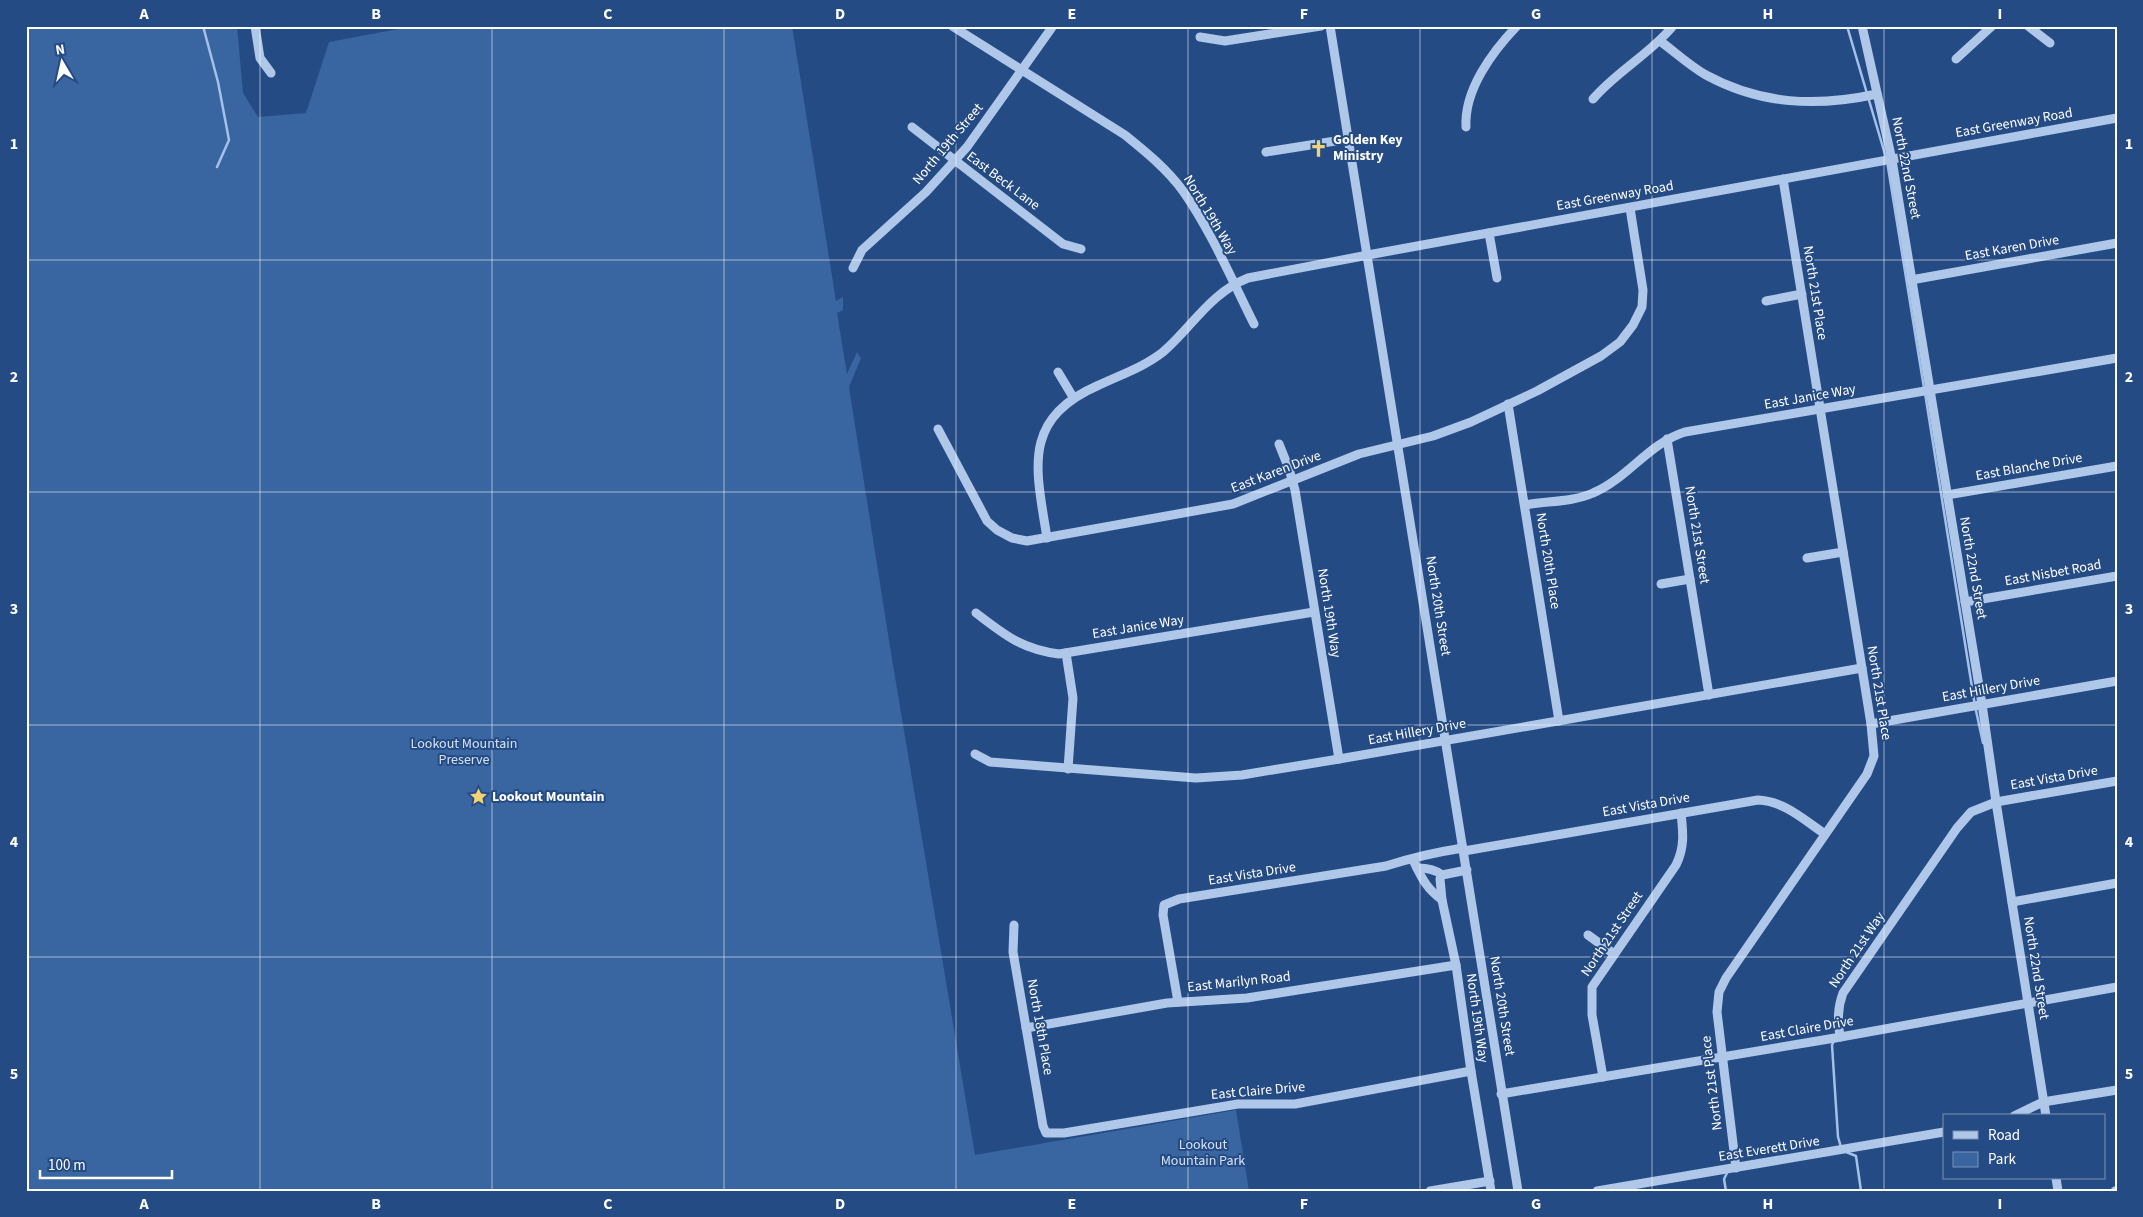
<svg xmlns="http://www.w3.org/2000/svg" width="2143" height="1217" font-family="'Source Sans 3',sans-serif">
  <rect width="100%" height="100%" fill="#254b85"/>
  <path fill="#3965a1" d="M26,26H237L243,93L258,117L306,113L329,42L414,26H792L836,301L843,297V310L837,313L847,374L857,352L861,358L849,387L891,653L975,1155L1236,1110L1249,1191H26Z"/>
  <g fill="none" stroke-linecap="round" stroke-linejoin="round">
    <g stroke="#a3c1e9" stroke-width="2.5">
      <path d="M203,26L218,82L229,140L217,167"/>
      <path d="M1847,26L1887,161L1924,388"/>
      <path d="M1925,393L1975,706L1983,743"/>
      <path d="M1834,1041L1832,1045L1838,1137L1841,1147"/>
      <path d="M1846,1152L1856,1156L1861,1191"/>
      <path d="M1726,1191L1724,1179L1728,1171"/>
    </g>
    <g stroke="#afc7e8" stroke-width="9">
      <path d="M255,26L260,58L271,73"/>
      <path d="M952,26L1125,135C1146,152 1167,169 1183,191C1210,229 1233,282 1254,324"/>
      <path d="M1330,26L1518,1191"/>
      <path d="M1862,26L1892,160L1982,704L1996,802L2046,1116"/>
      <path d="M2028,26L2050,43"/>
      <path d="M1200,37L1225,41L1321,26"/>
      <path d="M1660,41C1675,52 1690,66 1706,75C1761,105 1817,107 1877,94"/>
      <path d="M1956,59L1992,26"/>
      <path d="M1593,99C1617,71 1650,54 1673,26"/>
      <path d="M912,127L1063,244L1081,249"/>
      <path d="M1466,127C1464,90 1492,52 1517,26"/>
      <path d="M1266,152L1348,139"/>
      <path d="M1489,233L1497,278"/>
      <path d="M853,268L862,250L926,192L967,147L1053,26"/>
      <path d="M1911,280L2117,243"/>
      <path d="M1766,301L1802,294"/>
      <path d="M1058,372L1073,397"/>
      <path d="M1508,404L1559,721"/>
      <path d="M938,429L987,521L997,530L1012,538L1027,541L1233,504L1359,454L1433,436L1471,422L1537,391L1601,356L1620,342L1633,325L1642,307L1643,290L1630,208"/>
      <path d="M1667,439L1709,695"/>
      <path d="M1279,444L1289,469L1295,490L1339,759"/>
      <path d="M1947,495L2117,466"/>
      <path d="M1525,505C1547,501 1573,502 1593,493C1627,479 1649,443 1685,432L2117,358"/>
      <path d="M1047,538C1036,468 1021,419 1099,385C1120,375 1144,367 1163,352C1192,327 1210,293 1248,278L1368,255L2117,118"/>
      <path d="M1807,558L1843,552"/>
      <path d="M1661,584L1690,579"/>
      <path d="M1965,602L2117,576"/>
      <path d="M976,613C1005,635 1021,649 1059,654L1314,612"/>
      <path d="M1066,653L1073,698L1068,769"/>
      <path d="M1871,724L2117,681"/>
      <path d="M975,754L990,762L1016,764L1196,778L1242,775L1339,759L1862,668"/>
      <path d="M1464,851L1758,800C1784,801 1804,820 1825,834"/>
      <path d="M1413,860C1422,878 1425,887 1442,900L1456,965L1471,1071L1491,1191"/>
      <path d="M1417,868C1427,868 1435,869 1442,875"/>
      <path d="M1442,900L1440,879L1442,875L1467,870"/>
      <path d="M2012,902L2117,883"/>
      <path d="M1014,925L1013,952L1043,1126L1046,1133H1064L1238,1104H1295L1471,1071"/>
      <path d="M1588,935L1614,954"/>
      <path d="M1178,1002L1163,915L1164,905L1179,899L1386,866C1411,858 1437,852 1463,848"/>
      <path d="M1026,1028L1167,1003L1247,998L1456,965"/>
      <path d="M1840,1037C1838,1021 1837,1009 1843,993L1957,828L1971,812L1996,802L2117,781"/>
      <path d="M1603,1077L1592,1015V987L1676,865C1685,847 1683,832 1681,813"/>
      <path d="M1501,1094L1835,1038L2117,987"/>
      <path d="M2014,1116L2043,1102L2117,1090"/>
      <path d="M1736,1168L1717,1012L1719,992L1726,978L1867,774L1874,756L1871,724L1783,179"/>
      <path d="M2056,1178L2058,1191"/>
      <path d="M1430,1191L1490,1181"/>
      <path d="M1597,1191L1944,1132"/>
      <path d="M2115,1191H2117"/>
    </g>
  </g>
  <path fill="none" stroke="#fff" stroke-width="1" stroke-opacity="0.55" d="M260,26V1191M492,26V1191M724,26V1191M956,26V1191M1188,26V1191M1420,26V1191M1652,26V1191M1884,26V1191M26,260H2117M26,492H2117M26,725H2117M26,957H2117"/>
  <defs>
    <symbol id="church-bare" viewBox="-9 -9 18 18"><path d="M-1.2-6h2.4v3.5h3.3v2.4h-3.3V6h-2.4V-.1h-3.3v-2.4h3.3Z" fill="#f2d273" stroke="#254b85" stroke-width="2.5" paint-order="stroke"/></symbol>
    <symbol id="sight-bare" viewBox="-9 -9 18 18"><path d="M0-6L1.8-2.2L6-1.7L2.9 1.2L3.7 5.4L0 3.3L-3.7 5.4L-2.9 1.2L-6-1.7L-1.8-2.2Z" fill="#f2d273" stroke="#254b85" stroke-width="2.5" paint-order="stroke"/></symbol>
  </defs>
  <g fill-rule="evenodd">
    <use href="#church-bare" x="1306" y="136" width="25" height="25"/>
    <use href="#sight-bare" x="466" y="784" width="25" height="25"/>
  </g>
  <g text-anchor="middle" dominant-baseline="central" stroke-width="4" stroke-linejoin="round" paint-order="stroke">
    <g font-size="14" fill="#fff" stroke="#254b85">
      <text transform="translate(2014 123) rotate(-10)">East Greenway Road</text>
      <text transform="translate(948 144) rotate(-50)">North 19th Street</text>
      <text transform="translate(1906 168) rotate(79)">North 22nd Street</text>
      <text transform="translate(1003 181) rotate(37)">East Beck Lane</text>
      <text transform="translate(1615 196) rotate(-10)">East Greenway Road</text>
      <text transform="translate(1210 215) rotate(59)">North 19th Way</text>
      <text transform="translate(2012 248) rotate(-10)">East Karen Drive</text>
      <text transform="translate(1815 293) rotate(81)">North 21st Place</text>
      <text transform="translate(1810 397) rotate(-10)">East Janice Way</text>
      <text transform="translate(2029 467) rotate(-10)">East Blanche Drive</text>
      <text transform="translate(1276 472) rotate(-21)">East Karen Drive</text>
      <text transform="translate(1697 535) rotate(81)">North 21st Street</text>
      <text transform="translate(1548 561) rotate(81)">North 20th Place</text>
      <text transform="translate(1973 568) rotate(80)">North 22nd Street</text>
      <text transform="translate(2053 573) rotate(-10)">East Nisbet Road</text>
      <text transform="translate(1438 606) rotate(81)">North 20th Street</text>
      <text transform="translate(1329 613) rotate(81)">North 19th Way</text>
      <text transform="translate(1138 627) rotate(-9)">East Janice Way</text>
      <text transform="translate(1991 689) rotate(-10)">East Hillery Drive</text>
      <text transform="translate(1879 693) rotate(81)">North 21st Place</text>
      <text transform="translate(1417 732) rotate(-10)">East Hillery Drive</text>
      <text transform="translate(2054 778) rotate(-10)">East Vista Drive</text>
      <text transform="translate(1646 805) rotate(-10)">East Vista Drive</text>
      <text transform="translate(1252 874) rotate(-9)">East Vista Drive</text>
      <text transform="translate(1612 934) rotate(-56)">North 21st Street</text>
      <text transform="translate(1857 950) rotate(-56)">North 21st Way</text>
      <text transform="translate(2036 968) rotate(81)">North 22nd Street</text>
      <text transform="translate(1239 982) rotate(-6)">East Marilyn Road</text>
      <text transform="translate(1502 1006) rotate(81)">North 20th Street</text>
      <text transform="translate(1477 1018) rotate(82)">North 19th Way</text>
      <text transform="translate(1040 1027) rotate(80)">North 18th Place</text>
      <text transform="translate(1807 1029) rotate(-10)">East Claire Drive</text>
      <text transform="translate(1712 1083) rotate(-97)">North 21st Place</text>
      <text transform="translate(1258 1091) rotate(-5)">East Claire Drive</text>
      <text transform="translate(1769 1149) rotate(-9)">East Everett Drive</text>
    </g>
    <g font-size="14" font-weight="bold" fill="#fff" stroke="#254b85" text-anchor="start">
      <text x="1333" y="140">Golden Key<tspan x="1333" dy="16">Ministry</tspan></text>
      <text x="492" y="797">Lookout Mountain</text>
    </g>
    <g font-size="14" fill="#d3e1f6" stroke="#254b85">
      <text x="464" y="744">Lookout Mountain<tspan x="464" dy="16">Preserve</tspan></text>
      <text x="1203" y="1145">Lookout<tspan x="1203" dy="16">Mountain Park</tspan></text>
    </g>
  </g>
  <rect width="2143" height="1217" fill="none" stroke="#254b85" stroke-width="55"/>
  <rect x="1943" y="1114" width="162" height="65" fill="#254b85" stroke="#7c93b6"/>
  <rect x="1953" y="1131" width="25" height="8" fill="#afc7e8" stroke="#7c93b6"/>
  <text x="1988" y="1140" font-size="15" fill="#ffffff">Road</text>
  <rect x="1953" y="1152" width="25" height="15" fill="#3965a1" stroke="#7c93b6"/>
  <text x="1988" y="1164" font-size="15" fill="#ffffff">Park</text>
  <g transform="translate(62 62) rotate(351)" stroke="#254b85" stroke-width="4" paint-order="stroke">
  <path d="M0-4L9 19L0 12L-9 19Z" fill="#ffffff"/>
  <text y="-8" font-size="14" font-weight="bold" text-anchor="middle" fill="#ffffff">N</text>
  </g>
  <path d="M40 1170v8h132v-8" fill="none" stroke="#ffffff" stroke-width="2.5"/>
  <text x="48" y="1170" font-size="15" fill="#ffffff" stroke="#254b85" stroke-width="4" paint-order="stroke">100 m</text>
  <rect x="28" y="28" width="2088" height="1162" fill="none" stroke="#fff" stroke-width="2"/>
  <g font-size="16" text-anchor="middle" font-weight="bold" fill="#fff">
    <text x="144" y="19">A</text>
    <text x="376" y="19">B</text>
    <text x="608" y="19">C</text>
    <text x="840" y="19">D</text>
    <text x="1072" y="19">E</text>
    <text x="1304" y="19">F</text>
    <text x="1536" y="19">G</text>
    <text x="1768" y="19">H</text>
    <text x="2000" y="19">I</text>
    <text x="14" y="149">1</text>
    <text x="2129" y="149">1</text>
    <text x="14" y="382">2</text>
    <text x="2129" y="382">2</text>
    <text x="14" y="614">3</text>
    <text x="2129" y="614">3</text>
    <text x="14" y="847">4</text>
    <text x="2129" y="847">4</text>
    <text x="14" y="1079">5</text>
    <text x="2129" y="1079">5</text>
    <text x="144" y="1209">A</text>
    <text x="376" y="1209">B</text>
    <text x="608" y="1209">C</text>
    <text x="840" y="1209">D</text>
    <text x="1072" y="1209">E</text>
    <text x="1304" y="1209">F</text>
    <text x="1536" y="1209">G</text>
    <text x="1768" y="1209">H</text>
    <text x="2000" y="1209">I</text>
  </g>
</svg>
